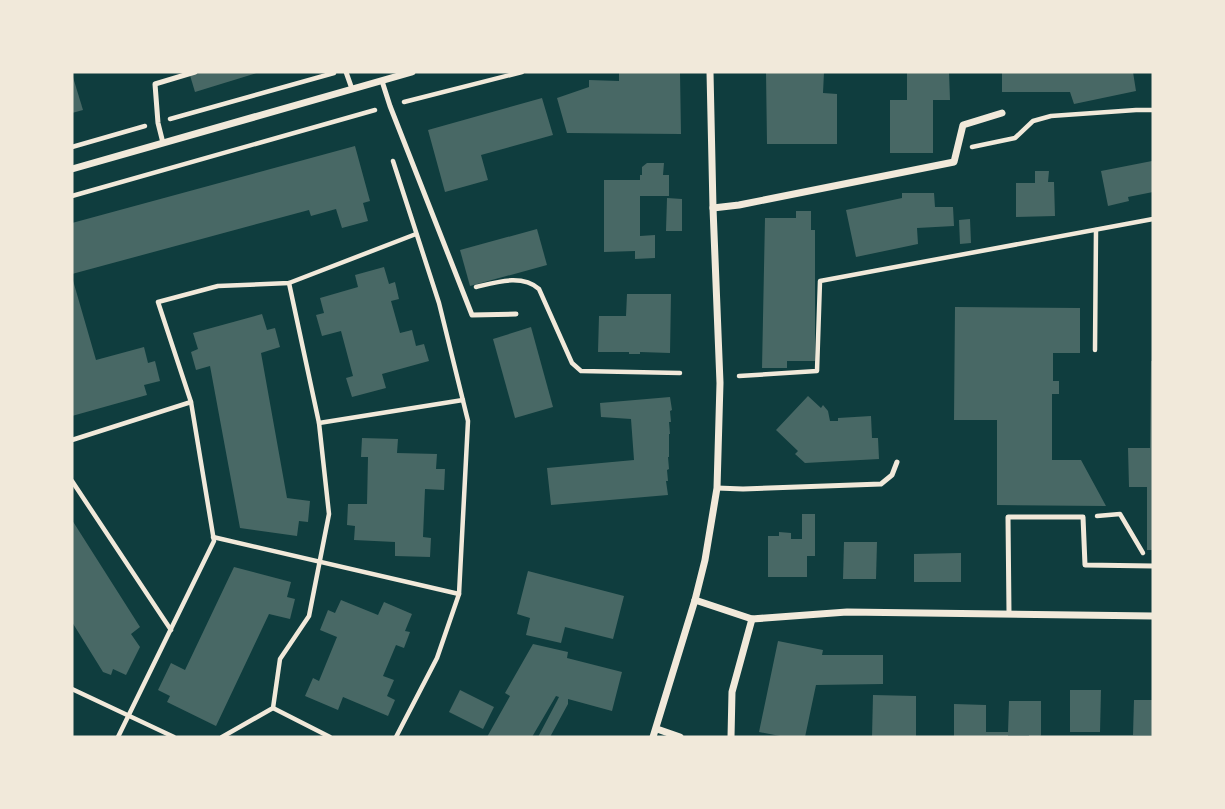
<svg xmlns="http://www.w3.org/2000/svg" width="1225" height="809" font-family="'Space Grotesk',sans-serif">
  <rect width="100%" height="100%" fill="#0f3d3e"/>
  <g fill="#486865">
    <path d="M189,72H260L195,92Z"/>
    <path d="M766,72H824L823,93L837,94V144H767Z"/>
    <path d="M907,72H949L950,100H933V153H890V100H907Z"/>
    <path d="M1002,72H1133L1136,91L1074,104L1070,92H1002Z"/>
    <path d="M619,73H680L681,134L567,133L557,98L589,87V80L619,81Z"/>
    <path d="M72,74L83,110L72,113Z"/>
    <path d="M542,98L553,135L481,155L488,180L445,192L428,130Z"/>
    <path d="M355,146L370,201L363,203L368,221L342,228L336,209L311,216L309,210L72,274V223Z"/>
    <path d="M1152,161L1153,192L1128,197L1129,201L1108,206L1101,171Z"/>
    <path d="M647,163H664L663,175H669V196H640V236L655,235V258L635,259V251L604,252V180H640V175H642V167Z"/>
    <path d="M1035,171H1049L1048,182H1054L1055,216L1016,217V183H1035Z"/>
    <path d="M902,193H934L935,207H953L954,226L917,228L918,244L856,257L846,210L902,198Z"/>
    <path d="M667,198L682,199V231H666Z"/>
    <path d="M796,211H811V230H815V361H787V368H762L765,218H796Z"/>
    <path d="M970,219L971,243L960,244L959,220Z"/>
    <path d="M537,229L547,265L470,286L460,250Z"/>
    <path d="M384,267L389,284L395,282L399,299L391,301L400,333L412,330L416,346L424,344L429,361L382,374L386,388L352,397L346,378L353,376L341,331L322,336L316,315L324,313L320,298L358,287L355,275Z"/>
    <path d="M72,277L96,360L144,347L148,363L155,361L160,381L144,385L147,395L72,416Z"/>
    <path d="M627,294H671L670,353L640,352V354H629V352H598L599,316H626Z"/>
    <path d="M955,307L1080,308V353H1053V381H1059V394H1052V460H1081L1106,506L997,505V420H954Z"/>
    <path d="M262,314L267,330L275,328L280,347L261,353L287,498L310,501L308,522L299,521L297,536L240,528L210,366L196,370L191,352L198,349L193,333Z"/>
    <path d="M531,327L553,407L515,418L493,339Z"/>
    <path d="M1151,361H1153V550H1147V487H1129L1128,448H1150Z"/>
    <path d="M808,396L821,408L823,405L828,411L830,421H838V418L871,416L872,438H878L879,459L805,463L795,454L798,451L776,430Z"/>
    <path d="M670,397L672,410L670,411L671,422H669L670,434H669V457H668L669,469L667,470L668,481H666L668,495L551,505L547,468L634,460L631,419L601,417L600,403Z"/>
    <path d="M362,438L398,439L397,453L437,454L436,469H445L444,490L425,489L423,537L431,538L430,557L395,556V542L354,540L355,526L347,525L348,504H367L368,457H361Z"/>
    <path d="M802,514H815V556H807V577H768V536H779V532L791,533V539H802Z"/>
    <path d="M72,520L140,627L131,634L140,647L126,675L113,669L111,675L103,672L72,622Z"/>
    <path d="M844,542H877L876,579H843Z"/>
    <path d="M961,553V582H914V554Z"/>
    <path d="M234,567L291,582L287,597L295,599L290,619L269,614L216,726L167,702L170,696L158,690L171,663L185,670Z"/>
    <path d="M528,571L624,596L613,639L565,627L561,643L526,635L530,618L517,614Z"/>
    <path d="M341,600L378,615L384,602L412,614L405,631L410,632L404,648L396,645L383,676L394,680L387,696L395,700L388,716L343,697L338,710L305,696L313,678L319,681L337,637L320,630L328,610L335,613Z"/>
    <path d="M778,641L823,650L822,655H883V684L816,685L805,737H785L759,732Z"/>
    <path d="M533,644L568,652L567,658L622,672L612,711L568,699V704L550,737H538L557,701L559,697L556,696L532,737H487L510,696L505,693Z"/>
    <path d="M460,690L494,707L483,729L449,712Z"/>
    <path d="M1070,690H1101L1100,732H1070Z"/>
    <path d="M873,695L916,696V737H872Z"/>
    <path d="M1134,700H1153V735H1133Z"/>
    <path d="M1009,701H1041V735L1040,737H1029V735H1008V737H954V704L986,705V732H1008Z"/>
  </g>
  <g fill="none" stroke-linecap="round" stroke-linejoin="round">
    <g stroke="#f1e9da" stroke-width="4.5">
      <path d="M404,102L522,72"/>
      <path d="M170,119L334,73"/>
      <path d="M72,147L145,126"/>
      <path d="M972,147L1015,138L1033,121L1051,116L1136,110H1153"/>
      <path d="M393,161L439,303L468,421L459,594L437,658L396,737"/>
      <path d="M72,196L375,110"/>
      <path d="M476,287C497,282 522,274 539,289L572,363L581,371L680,373"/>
      <path d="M1095,350L1096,230"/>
      <path d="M739,376L817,371L820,281L1153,219"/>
      <path d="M319,423L463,400"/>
      <path d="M72,440L191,402"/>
      <path d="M72,481L171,630"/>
      <path d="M1097,516L1120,514L1143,553"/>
      <path d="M213,537L459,594"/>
      <path d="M72,689L174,737"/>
      <path d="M273,708L330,737"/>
      <path d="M118,737L214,541L191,402L158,302L218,286L289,283L416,234"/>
      <path d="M222,737L273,708L280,659L309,616L329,514L319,423L289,283"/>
    </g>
    <g stroke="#f1e9da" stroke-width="5">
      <path d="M346,72L352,89"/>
      <path d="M382,81L390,106L472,315L516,314"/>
      <path d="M163,143L158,123L155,84L195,72"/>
      <path d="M717,488L743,489L881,484L892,475L897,462"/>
      <path d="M1009,613L1008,517H1083L1085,565L1153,566"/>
    </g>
    <g stroke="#f1e9da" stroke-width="7">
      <path d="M72,169L412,72"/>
      <path d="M713,208L739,205L954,162L963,125L1002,113"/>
      <path d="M695,600L752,619L847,612L1153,616"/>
      <path d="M657,729L680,737"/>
      <path d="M653,737L695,600L705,560L717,488L720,383L713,208L710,72"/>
      <path d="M731,737L732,692L752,619"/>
    </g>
  </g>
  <rect width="1225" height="809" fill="none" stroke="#f1e9da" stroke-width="147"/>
</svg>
